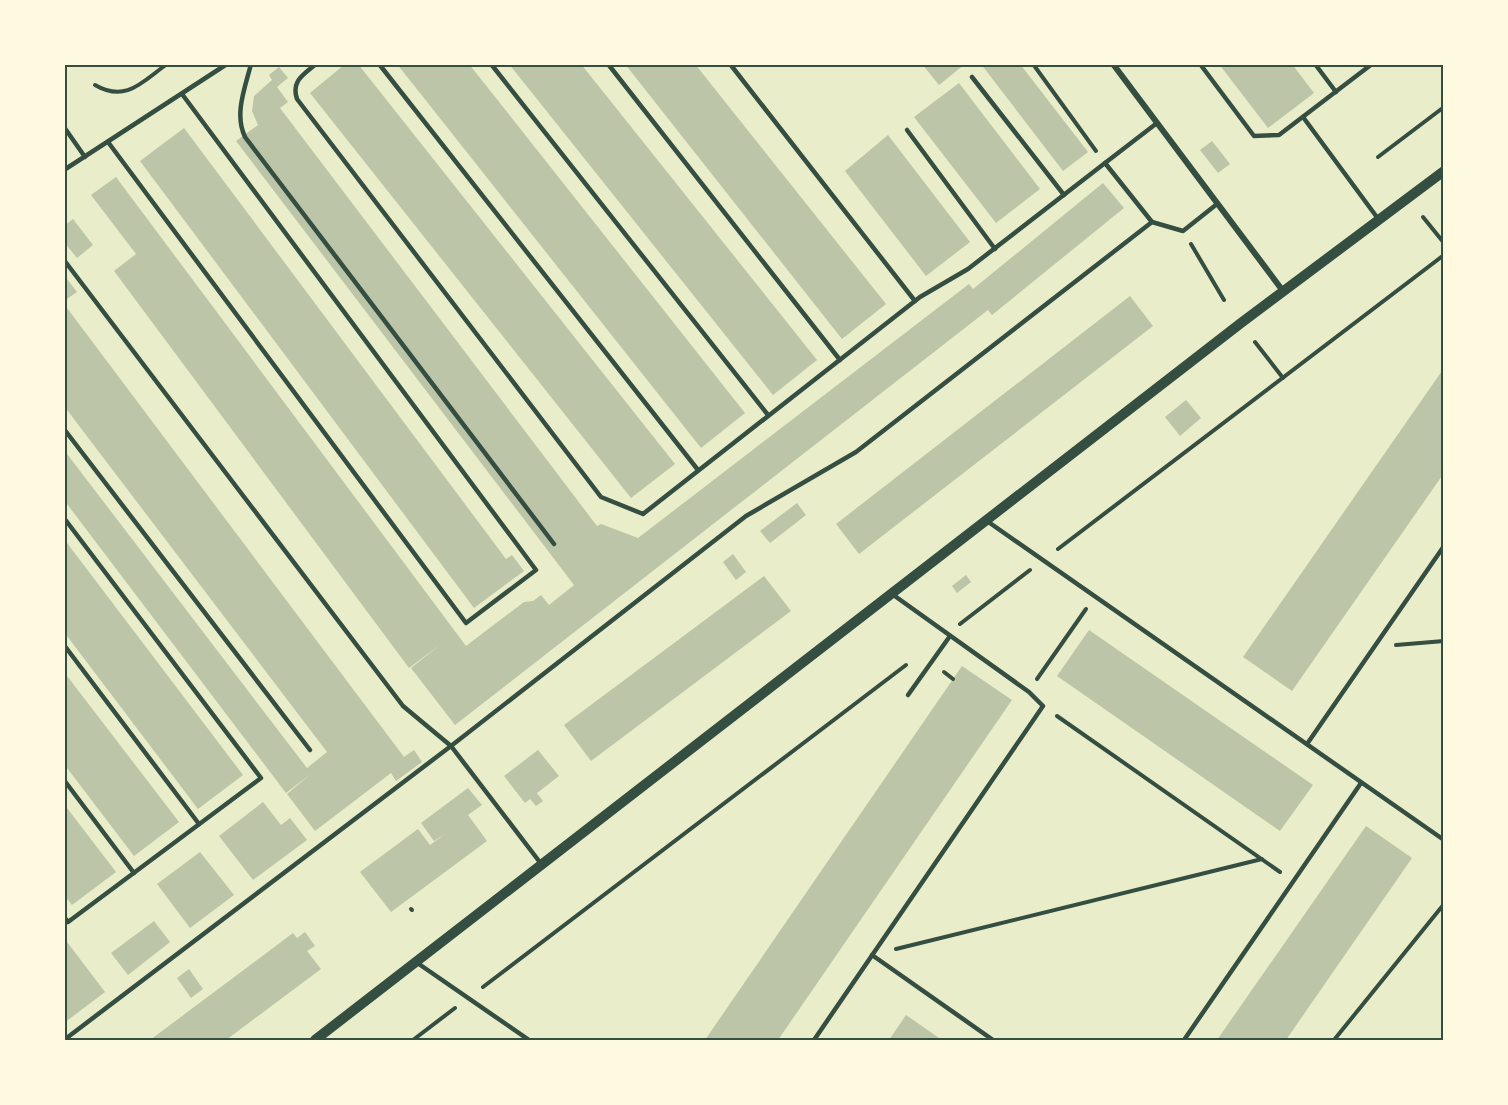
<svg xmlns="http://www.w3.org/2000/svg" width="1508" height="1105" font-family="'Noto Sans',sans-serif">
  <rect width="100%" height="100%" fill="#e9edc9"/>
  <g fill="#bcc5a7">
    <path d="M345,64H358L675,464L631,498L310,93Z"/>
    <path d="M397,64H469L745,413L701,448Z"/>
    <path d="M509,64H581L817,360L773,395Z"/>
    <path d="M625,64H695L886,304L842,339Z"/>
    <path d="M922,64H965L939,85Z"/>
    <path d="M981,64H1020L1088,152L1063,171Z"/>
    <path d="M1219,64H1292L1314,93L1268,128Z"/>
    <path d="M279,67L288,78L277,87L288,102L280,108L597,526L601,524L638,538L969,284L973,289L1103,183L1124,208L992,315L988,310L455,725L411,668L441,644L409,668L114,271L136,254L91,195L116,177L466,646L524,602L533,601L541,595L549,605L574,585L236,141L258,125L252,111L254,96L272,80L269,75Z"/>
    <path d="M959,83L1040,189L996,223L914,117Z"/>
    <path d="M184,128L506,559L512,555L524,571L474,608L140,161Z"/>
    <path d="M888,135L970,242L926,276L845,171Z"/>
    <path d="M1212,141L1230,164L1218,173L1200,150Z"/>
    <path d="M73,219L93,245L77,258L64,242V226Z"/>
    <path d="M64,275L77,292L64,301Z"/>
    <path d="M1130,296L1153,326L859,554L836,524Z"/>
    <path d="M64,304L404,757L414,750L422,762L396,781L391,773L315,831L287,794L312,773L286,793L64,500V450L307,768L327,752L64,406Z"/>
    <path d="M1444,368V473L1292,691L1243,657Z"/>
    <path d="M1186,400L1201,418L1180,436L1165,417Z"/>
    <path d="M797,503L806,515L770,543L760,531Z"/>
    <path d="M64,539L243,775L198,809L64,632Z"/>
    <path d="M733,554L746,572L736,580L723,562Z"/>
    <path d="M966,575L971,582L957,593L952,586Z"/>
    <path d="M764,576L791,611L591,761L564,725Z"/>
    <path d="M1089,630L1313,785L1280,831L1057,676Z"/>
    <path d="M962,666L1012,700L778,1040H705Z"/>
    <path d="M64,672L179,822L134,856L64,764Z"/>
    <path d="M538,750L559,776L537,793L543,801L536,806L530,799L525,803L504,776Z"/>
    <path d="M468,788L482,805L468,815L487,841L391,912L360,872L418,829L430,845L445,834L434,841L421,823Z"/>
    <path d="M263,802L281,825L290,818L307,840L253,880L219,836Z"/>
    <path d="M64,804L116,872L72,905L64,895Z"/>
    <path d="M1366,826L1412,858L1286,1040H1217Z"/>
    <path d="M200,852L234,895L190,928L157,884Z"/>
    <path d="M154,921L170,942L128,975L111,953Z"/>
    <path d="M305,932L315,946L307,951L321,969L226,1040H150L293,933L297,938Z"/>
    <path d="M64,938L105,992L64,1023Z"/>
    <path d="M189,969L203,989L191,998L177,978Z"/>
    <path d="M906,1015L942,1040H889Z"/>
  </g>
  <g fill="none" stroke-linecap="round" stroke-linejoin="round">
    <g stroke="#344e41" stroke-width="4">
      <path d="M1033,64L1096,151"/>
      <path d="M95,85C126,103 142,82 167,64"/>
      <path d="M1378,157L1444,107"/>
      <path d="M1423,217L1444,243"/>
      <path d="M1191,244L1224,300"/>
      <path d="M1255,342L1283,378"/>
      <path d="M1058,549L1444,255"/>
      <path d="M960,624L1030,570"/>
      <path d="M1396,645L1444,641"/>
      <path d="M944,672L953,679"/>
      <path d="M1037,679L1086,609"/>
      <path d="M1057,716L1280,872"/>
      <path d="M411,909L412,910"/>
      <path d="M896,949L1262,859"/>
      <path d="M483,987L906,665"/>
      <path d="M413,1040L455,1008"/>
      <path d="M1334,1040L1444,904"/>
    </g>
    <g stroke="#344e41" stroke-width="4.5">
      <path d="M251,64C245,88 234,114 245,137L554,544"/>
      <path d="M316,64C303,75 291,81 297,99L601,497L643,514L920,297L968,269L1105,163L1152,222L1183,231L1217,204"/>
      <path d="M379,64L698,470"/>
      <path d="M491,64L768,415"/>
      <path d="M608,64L840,360"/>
      <path d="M730,64L915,301"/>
      <path d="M1200,64L1254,136L1279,135L1372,64"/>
      <path d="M1315,64L1336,92"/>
      <path d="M972,77L1064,195"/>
      <path d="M1303,117L1379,220"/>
      <path d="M64,127L85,157"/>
      <path d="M907,130L995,249"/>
      <path d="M108,142L466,623L536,570L182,94"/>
      <path d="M1105,163L1157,123"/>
      <path d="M64,170L227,64"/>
      <path d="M64,260L403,706L451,746L542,865"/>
      <path d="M64,429L310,750"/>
      <path d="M64,518L261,778L68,922L64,917"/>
      <path d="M987,521L1444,840"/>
      <path d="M64,645L199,824"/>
      <path d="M908,695L950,636"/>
      <path d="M1307,744L1444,546"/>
      <path d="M64,780L134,873"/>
      <path d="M872,955L993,1040"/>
      <path d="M416,962L529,1040"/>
      <path d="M64,1040L451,746L746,516L856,452L1152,222"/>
      <path d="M814,1040L1043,706L1029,692L892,594"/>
      <path d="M1184,1040L1361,783"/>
      <path d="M1442,1040L1444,1038"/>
    </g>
    <path stroke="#344e41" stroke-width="6" d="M1113,64L1283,291"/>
    <path stroke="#344e41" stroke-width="10" d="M315,1040L1241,323L1444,171"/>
  </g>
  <rect width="1508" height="1105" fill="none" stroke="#fefae0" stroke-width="132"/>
  <rect x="66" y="66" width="1376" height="973" fill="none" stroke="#344e41" stroke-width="2"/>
</svg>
